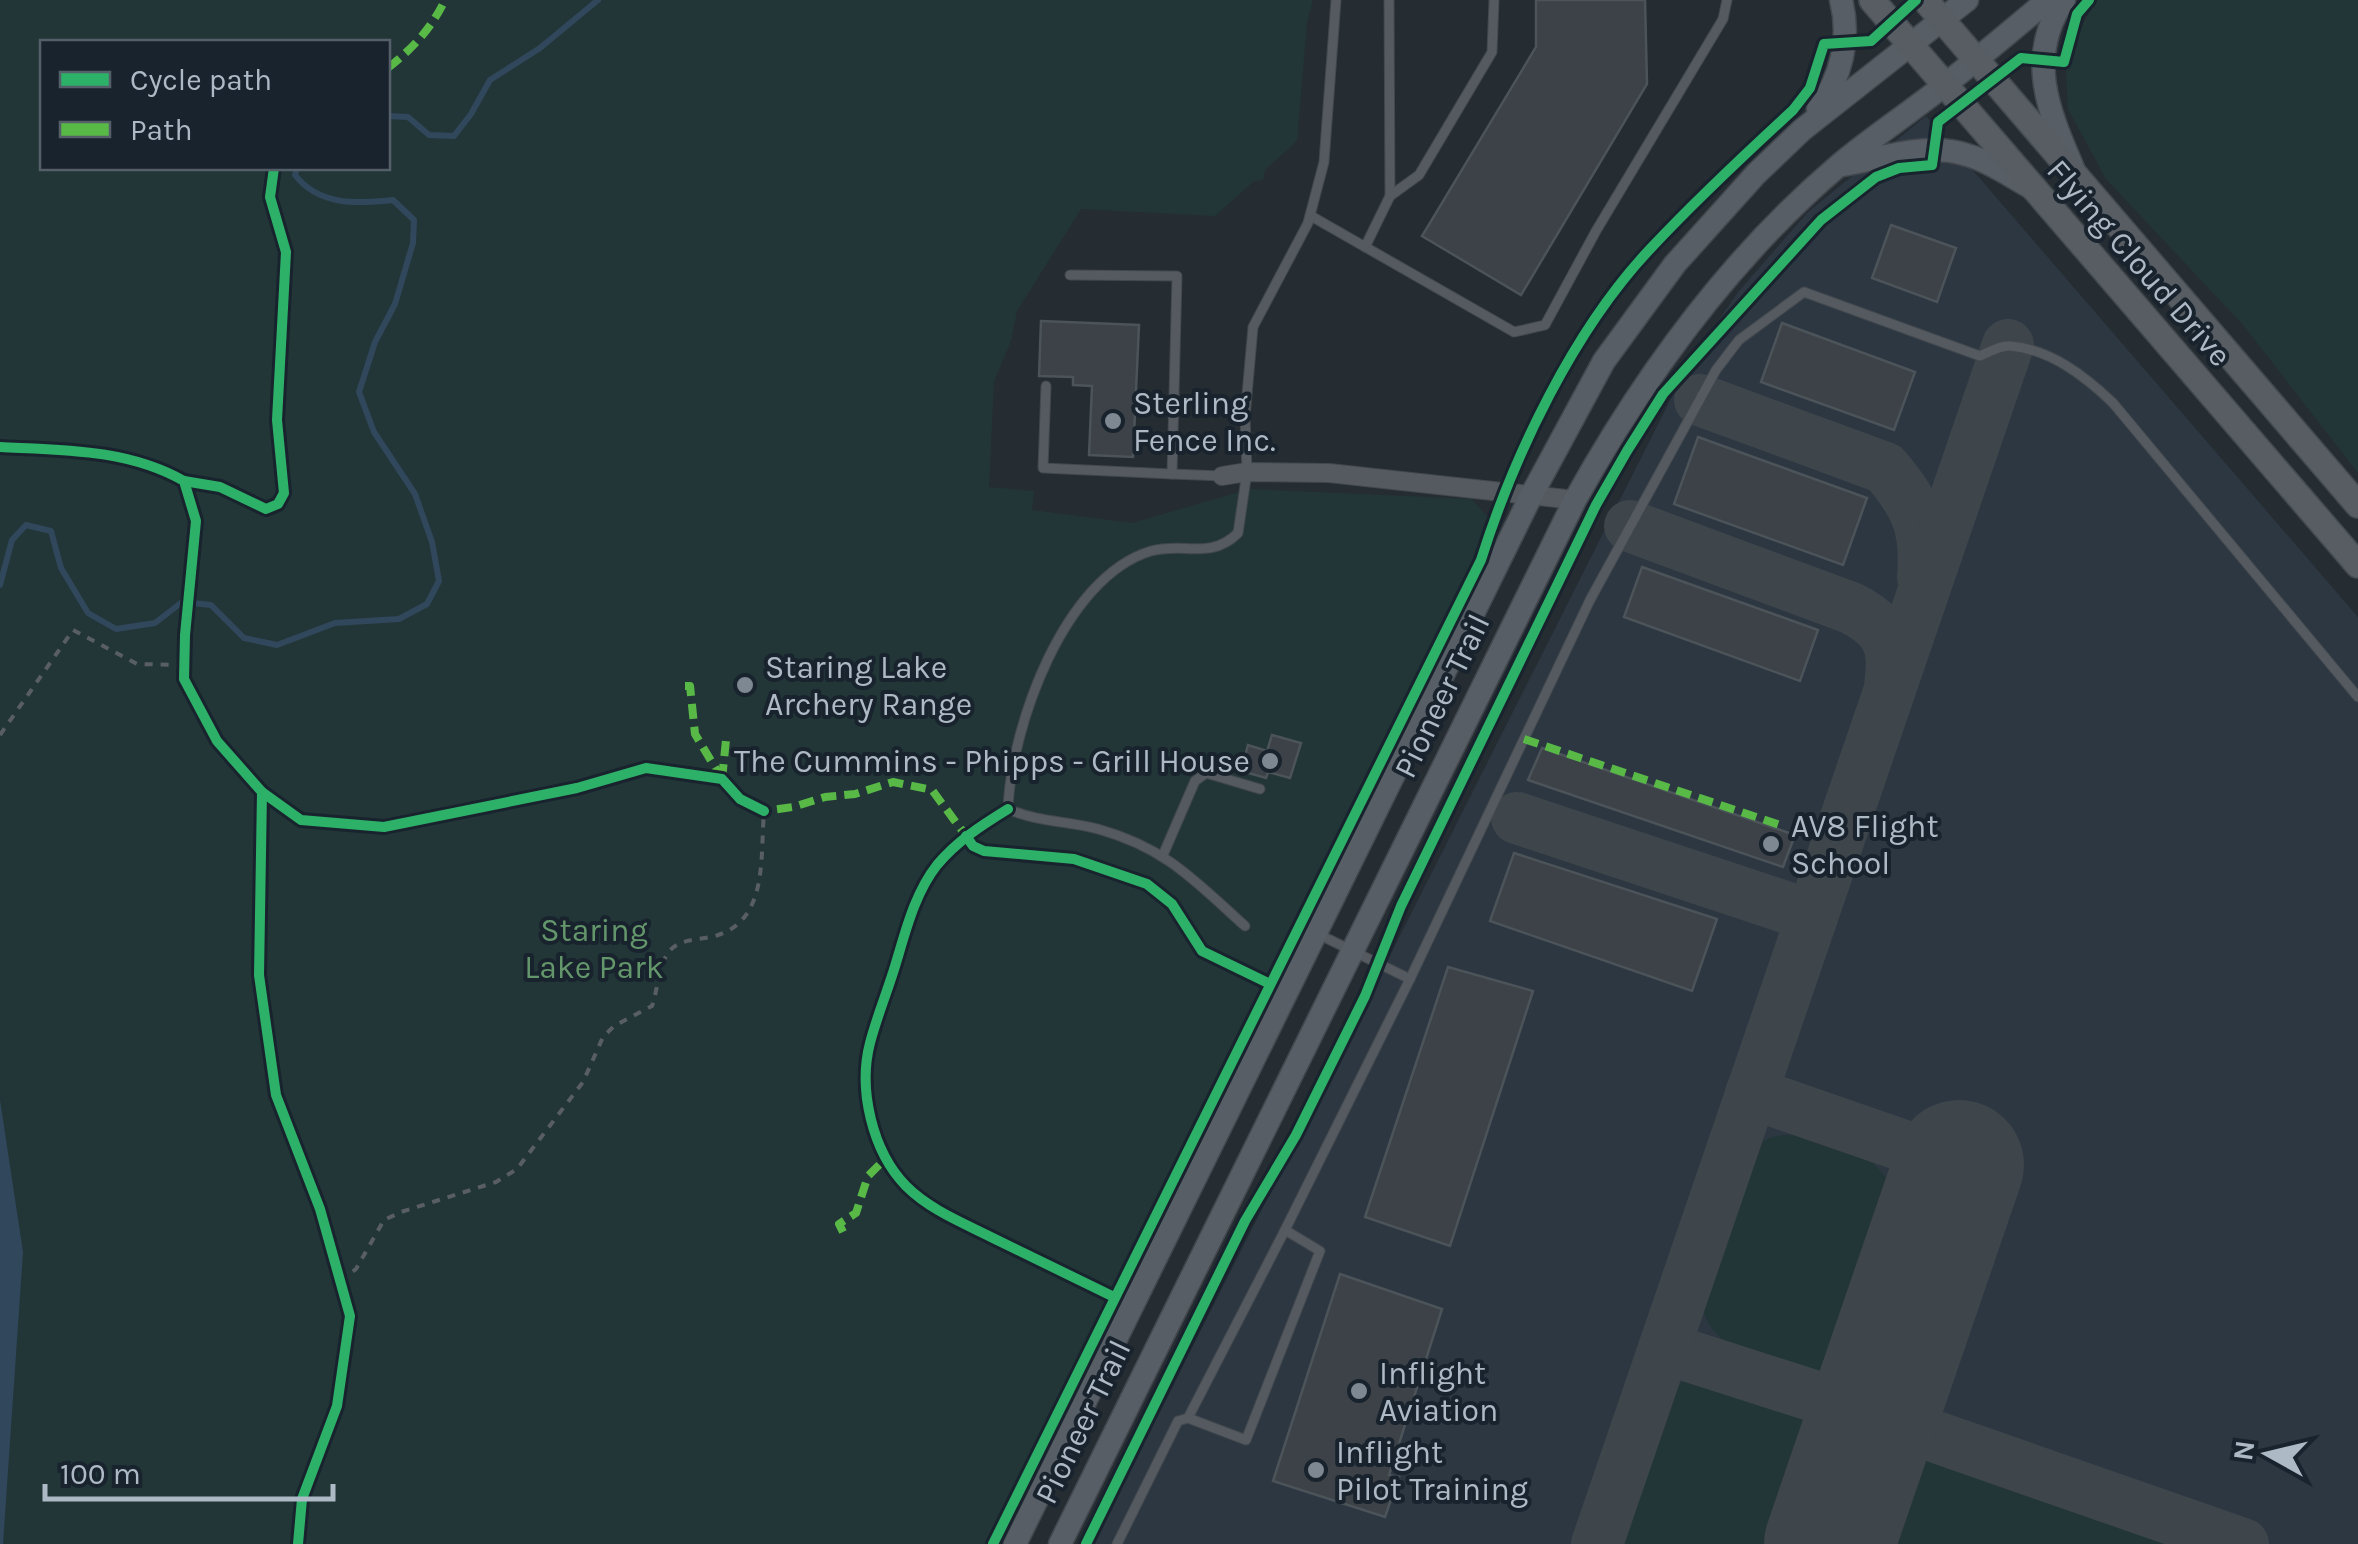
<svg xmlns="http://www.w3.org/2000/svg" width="2358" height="1544" font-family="Karla,sans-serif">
  <rect width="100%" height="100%" fill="#252c32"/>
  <path fill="#2c3742" d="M1926,116L2358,617V1544H1093L1689,363L1739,291L1808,212Z"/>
  <g fill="#223638" fill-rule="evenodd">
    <path d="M0,0H1313L1307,22L1297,141L1265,170L1263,180L1254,181L1215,216L1081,209L1017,311L1011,341L994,381L989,487L1034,491L1032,510L1132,523L1250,489L1472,499L1490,520L1493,543L1001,1544H0ZM42,42H388V168H42Z"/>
    <path d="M2096,0H2358V473L2244,326L2106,179L2068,109L2066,71L2080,29Z"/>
    <path d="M1796,1135L1866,1158C1890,1176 1897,1195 1900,1224L1856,1351C1844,1369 1832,1372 1812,1373C1764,1356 1698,1352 1701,1288L1747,1156C1761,1139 1774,1134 1796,1135Z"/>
    <path d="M1696,1376H1708C1733,1385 1790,1399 1808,1414C1819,1424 1822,1437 1823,1451L1791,1544H1613L1662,1404L1683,1381Z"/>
    <path d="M1914,1455L1939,1457L2198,1544H1861C1873,1509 1879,1472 1914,1455Z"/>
  </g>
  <path fill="#31475c" d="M0,1100L23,1252L3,1544H0Z"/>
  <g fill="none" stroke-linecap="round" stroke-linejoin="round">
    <g stroke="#31475c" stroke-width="6">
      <path d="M388,116L408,117L429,135L454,136L471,114L490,80L540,48L598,0"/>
      <path d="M0,585L12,540L26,525L51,531L61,568L88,613L116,629L155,623L182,602L211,605L244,638L277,645L335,623L399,619L427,604L439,581L432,542L415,494L374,432L359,392L375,342L395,304L413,243L414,220L393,200C357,204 319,206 295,175L297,168"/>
    </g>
    <g stroke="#3e454b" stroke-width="52">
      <path d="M1700,400L1885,468C1917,505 1927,529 1923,577"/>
      <path d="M1630,526L1851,608C1888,627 1896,645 1890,686"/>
      <path d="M1517,818L1812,916"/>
      <path d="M1751,1093L1959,1165"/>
      <path d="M1664,1348L1873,1415L2243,1544"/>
      <path d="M1597,1544L2008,345"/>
    </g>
    <path stroke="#3e454b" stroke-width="130" d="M1829,1544L1959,1165"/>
  </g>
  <g fill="#3c4247" stroke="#4c545a" stroke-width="2.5">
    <path d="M1536,0H1645L1647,84L1521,295L1422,236L1536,47Z"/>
    <path d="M1891,225L1956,248L1937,302L1872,278Z"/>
    <path d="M1041,321L1139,325L1133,457L1089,455L1092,386L1073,385V377L1039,376Z"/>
    <path d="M1782,323L1915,372L1894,430L1761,382Z"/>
    <path d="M1698,437L1867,498L1843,565L1674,504Z"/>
    <path d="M1642,567L1818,630L1800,681L1624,617Z"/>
    <path d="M1272,735L1301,743L1290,778L1268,772L1266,778L1241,771L1248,745L1267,751Z"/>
    <path d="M1542,748L1795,835L1783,867L1528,780Z"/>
    <path d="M1514,853L1717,919L1692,991L1490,921Z"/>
    <path d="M1448,967L1533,991L1450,1246L1365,1217Z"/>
    <path d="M1340,1274L1442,1309L1389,1475L1399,1477L1385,1517L1273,1481Z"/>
  </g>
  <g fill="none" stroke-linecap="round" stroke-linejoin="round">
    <defs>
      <g id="lane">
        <path d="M1390,196L1419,175L1492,52L1494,0"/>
        <path d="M1311,216L1514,332L1545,325L1596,231L1723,19L1727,0"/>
        <path d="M1365,247L1390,196L1389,0"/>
        <path d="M1070,275L1177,276L1172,474L1222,476"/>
        <path d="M1046,386L1043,468L1172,474"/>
        <path d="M1163,855L1195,781L1206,773L1260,789"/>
        <path d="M1245,926C1194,880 1166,848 1098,829C1068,821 1037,822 1008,809C1011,727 1064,577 1151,551C1184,542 1211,560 1238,533L1247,472L1245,417L1253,327L1308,223L1324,162L1336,0"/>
        <path d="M1318,934L1410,979"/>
        <path d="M1285,1230L1410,979L1590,600L1716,370L1739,340L1804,292L1980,356C1989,352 2001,345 2010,346C2050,349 2085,376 2113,403L2358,697"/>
        <path d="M1117,1544L1178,1421L1188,1418L1285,1230L1320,1251L1246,1440L1188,1418"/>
      </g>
      <path id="street" d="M1222,476L1247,472L1329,473L1575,500"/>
      <g id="secondary">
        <path d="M2064,0C2025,57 2049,112 2073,168"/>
        <path d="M1818,109C1841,78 1851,39 1841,0"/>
        <path d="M1843,165C1883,158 1926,142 1967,155C1989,161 2010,176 2030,187"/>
        <path d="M1015,1544L1531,496L1604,361L1675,264L1756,174L1802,130L1967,0"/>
        <path d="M1060,1544L1575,500C1644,376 1730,258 1838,166C1871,138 1908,114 1942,87C1978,59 2013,29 2048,0"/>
      </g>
      <g id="primary">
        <path d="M1872,0L2358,565"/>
        <path d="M1925,0L2358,505"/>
      </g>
    </defs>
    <use href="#lane" stroke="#42484d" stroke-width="11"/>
    <use href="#street" stroke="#42484d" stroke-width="20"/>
    <use href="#secondary" stroke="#42484d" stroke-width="25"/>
    <use href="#primary" stroke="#42494f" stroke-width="28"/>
    <g stroke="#585e64" stroke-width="4" stroke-dasharray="8 8" stroke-linecap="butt">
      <path d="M0,735L73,630L137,664L184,665"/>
      <path d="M340,1281L356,1269L384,1220L401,1212L496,1182L517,1169L583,1082L603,1037L614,1026L652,1006C658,989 658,967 668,953C678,939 696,940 711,937C769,924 760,859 764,811"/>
    </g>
    <use href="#lane" stroke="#545a60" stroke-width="9"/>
    <use href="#street" stroke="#545a60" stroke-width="18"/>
    <use href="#secondary" stroke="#585e66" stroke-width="22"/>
    <use href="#primary" stroke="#575d63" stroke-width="25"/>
    <g stroke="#58b947" stroke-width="8" stroke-dasharray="15 8" stroke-linecap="butt">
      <path d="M388,68C413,48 431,29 445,0"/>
      <path d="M685,686H690L695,734L722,779"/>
      <path d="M1524,739L1780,825L1778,829"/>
      <path d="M722,779L726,740"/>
      <path d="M755,807L764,811L793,807L825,797L855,794L893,782L932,790L969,840"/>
      <path d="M843,1232L839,1224L856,1213L868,1176L886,1158"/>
    </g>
    <defs>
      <g id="cycleway">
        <path d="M0,447C63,450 128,449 184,481L196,521L185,635L184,679L217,741L262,792L259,975L276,1095L320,1209L350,1316L337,1406L302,1499L298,1544"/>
        <path d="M184,481L220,487L266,509L278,504L284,493L277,420L286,252L270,197L274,168"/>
        <path d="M262,792L301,820L384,827L577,788L646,768L722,779L740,799L764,811"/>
        <path d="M1008,809C982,825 957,841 937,865C915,893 906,930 896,963C888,990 877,1016 870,1043C858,1089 872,1151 906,1186C931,1211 966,1224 997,1240C1036,1259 1075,1278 1114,1297"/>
        <path d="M966,836L973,846L984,851L1074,859L1147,884L1172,904L1202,951L1268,983"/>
        <path d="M993,1544L1481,560C1514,455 1574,329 1651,248C1696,200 1744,155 1793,110L1810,88L1824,44L1871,41L1916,0"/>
        <path d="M1086,1544L1245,1221L1296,1135L1365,996L1401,906L1596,505L1627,451L1663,394L1821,220L1876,177L1899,168L1932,165L1938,122L2021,58L2064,62L2077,14L2089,0"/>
      </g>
    </defs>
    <use href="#cycleway" stroke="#18232d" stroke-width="16"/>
    <use href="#cycleway" stroke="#2db169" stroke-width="10"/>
  </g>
  <g fill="#7d8892" stroke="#18232d" stroke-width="4">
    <circle cx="1113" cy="421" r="10"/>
    <circle cx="745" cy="685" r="10"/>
    <circle cx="1270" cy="761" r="10"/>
    <circle cx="1771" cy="844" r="10"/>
    <circle cx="1359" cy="1391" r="10"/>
    <circle cx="1316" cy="1470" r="10"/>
  </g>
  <g text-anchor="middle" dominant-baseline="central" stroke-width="8" stroke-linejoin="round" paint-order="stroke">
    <g font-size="32" fill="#adb9c5" stroke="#18232d">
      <text transform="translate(2139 263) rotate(49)">Flying Cloud Drive</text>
      <text transform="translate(1442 696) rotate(-64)">Pioneer Trail</text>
      <text transform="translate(1083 1422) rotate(-64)">Pioneer Trail</text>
    </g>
    <g font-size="32" fill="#adb9c5" stroke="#18232d" text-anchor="start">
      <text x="1133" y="403">Sterling<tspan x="1133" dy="37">Fence Inc.</tspan></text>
      <text x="765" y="667">Staring Lake<tspan x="765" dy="37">Archery Range</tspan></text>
      <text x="1250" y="761" text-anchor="end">The Cummins - Phipps - Grill House</text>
      <text x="1791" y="826">AV8 Flight<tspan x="1791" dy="37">School</tspan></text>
      <text x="1379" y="1373">Inflight<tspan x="1379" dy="37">Aviation</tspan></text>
      <text x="1336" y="1452">Inflight<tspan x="1336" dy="37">Pilot Training</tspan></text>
    </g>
    <g font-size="32" fill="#64966b" stroke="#18232d">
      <text x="594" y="930">Staring<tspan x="594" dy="37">Lake Park</tspan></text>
    </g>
  </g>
  <rect x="40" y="40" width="350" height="130" fill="#18232d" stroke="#545f6a" stroke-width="2.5"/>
  <rect x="60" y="72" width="50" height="15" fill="#2db169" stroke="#545f6a" stroke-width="2.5"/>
  <text x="130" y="90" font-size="30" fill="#adb9c5">Cycle path</text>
  <rect x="60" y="122" width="50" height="15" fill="#58b947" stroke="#545f6a" stroke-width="2.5"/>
  <text x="130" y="140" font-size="30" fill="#adb9c5">Path</text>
  <g transform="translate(2268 1454) rotate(278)" stroke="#18232d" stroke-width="8" paint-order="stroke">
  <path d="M0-8L18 38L0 25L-18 38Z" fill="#adb9c5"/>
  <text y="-15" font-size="28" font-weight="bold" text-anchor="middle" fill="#adb9c5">N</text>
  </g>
  <path d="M45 1484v15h288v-15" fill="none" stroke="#adb9c5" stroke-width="5"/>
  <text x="60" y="1484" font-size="30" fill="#adb9c5" stroke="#18232d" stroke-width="8" paint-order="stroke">100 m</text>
</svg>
